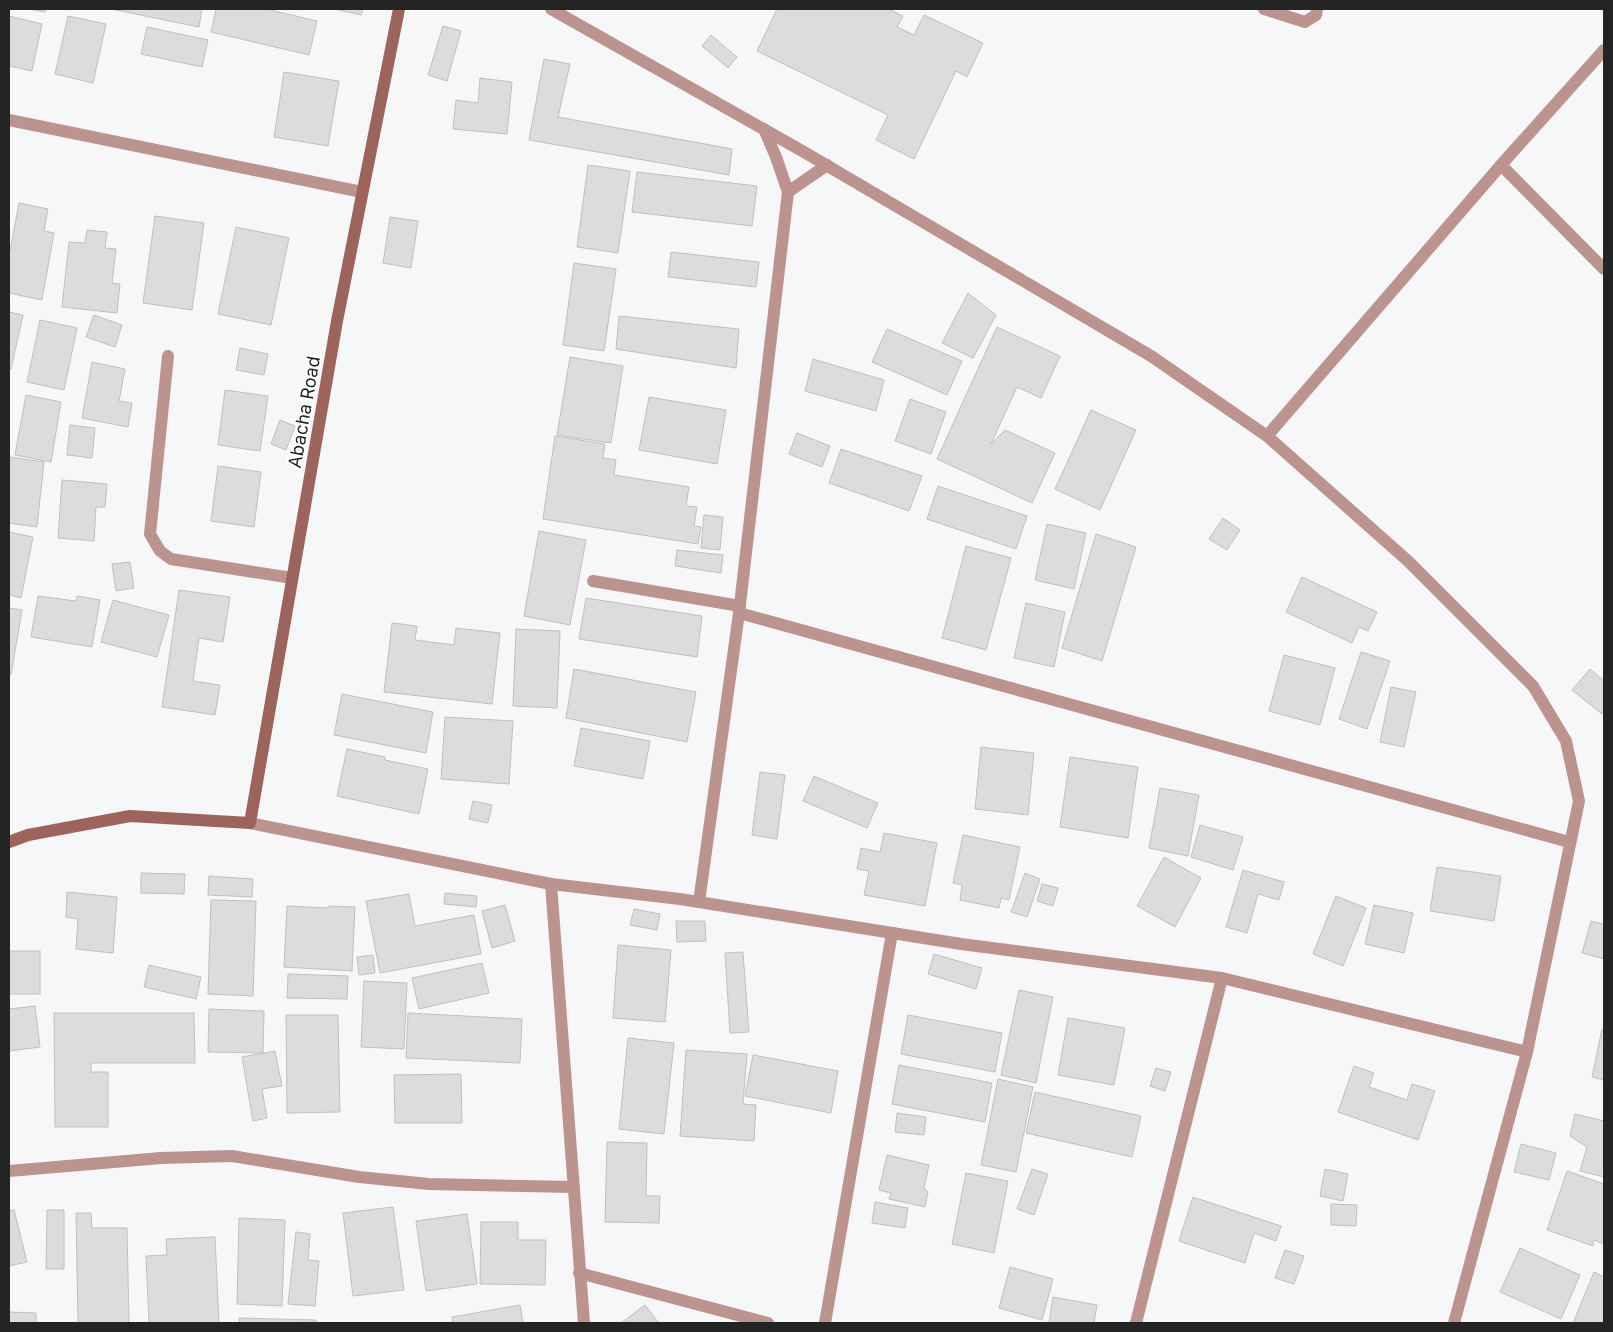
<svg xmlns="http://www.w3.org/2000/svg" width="1613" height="1332" font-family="Inter,sans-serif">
  <rect width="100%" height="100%" fill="#f6f7f9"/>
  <g fill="#dbdcde" stroke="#bfc0c2">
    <path d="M29,9H46L45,12Z"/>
    <path d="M111,9H202L199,27Z"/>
    <path d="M216,9H266L317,21L309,55L211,32Z"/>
    <path d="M334,9H363L361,15Z"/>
    <path d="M777,9H888L903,16L897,27L914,35L924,15L983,43L967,77L956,71L914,159L876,140L888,115L757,51Z"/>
    <path d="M9,16L42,24L32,71L9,66Z"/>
    <path d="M68,16L106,24L93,83L55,74Z"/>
    <path d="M443,26L461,31L447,81L428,75Z"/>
    <path d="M147,27L208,40L202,67L141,54Z"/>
    <path d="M711,35L737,57L728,68L702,46Z"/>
    <path d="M544,59L570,64L558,117L732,149L729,175L529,140Z"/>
    <path d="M284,72L339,81L328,146L274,137Z"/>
    <path d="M480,78L512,82L507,134L453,129L456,100L478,103Z"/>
    <path d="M588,165L630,171L618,253L577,247Z"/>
    <path d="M637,172L757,186L752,226L632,212Z"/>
    <path d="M19,203L48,209L44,231L54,233L42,300L9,293V256Z"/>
    <path d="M155,216L204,223L192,310L143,303Z"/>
    <path d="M390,217L418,221L411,268L383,263Z"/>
    <path d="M236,227L289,238L271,325L218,314Z"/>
    <path d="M87,230L107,232L105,248L116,249L112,283L120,284L117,313L62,307L69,242L85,243Z"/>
    <path d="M671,252L759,262L756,287L668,277Z"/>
    <path d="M574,263L616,269L604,351L563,345Z"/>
    <path d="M968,293L996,315L973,358L942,343Z"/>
    <path d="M9,312L23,315L11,369L9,368Z"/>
    <path d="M94,315L122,325L115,347L86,337Z"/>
    <path d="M619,316L739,329L736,368L616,349Z"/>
    <path d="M40,320L77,328L64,390L27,382Z"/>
    <path d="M997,327L1060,356L1041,398L1017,387L991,444L1005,430L1055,453L1032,503L937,459Z"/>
    <path d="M887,329L962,361L947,395L872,362Z"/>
    <path d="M240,348L268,354L264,375L236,370Z"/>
    <path d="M570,357L623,366L611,443L557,435Z"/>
    <path d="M813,359L884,380L876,411L805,391Z"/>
    <path d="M92,362L125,369L119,401L132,403L128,427L82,418Z"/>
    <path d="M225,390L268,396L260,451L218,445Z"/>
    <path d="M26,395L61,402L51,462L15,455Z"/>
    <path d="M649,397L726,410L717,464L639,450Z"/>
    <path d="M910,399L946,412L931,454L895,441Z"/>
    <path d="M1091,410L1136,430L1100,510L1055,489Z"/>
    <path d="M280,420L295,426L286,450L271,444Z"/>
    <path d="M70,425L95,428L92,458L67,455Z"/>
    <path d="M797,433L830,446L822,467L789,454Z"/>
    <path d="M555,436L605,444L603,458L616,460L614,475L689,487L686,506L697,507L694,526L701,527L698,544L543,519Z"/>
    <path d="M841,449L922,476L909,511L829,483Z"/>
    <path d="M10,457L44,462L37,527L9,523Z"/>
    <path d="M218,466L261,472L254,527L211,521Z"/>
    <path d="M62,480L107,484L105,507H96L94,541L58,538Z"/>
    <path d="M938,486L1027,516L1016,549L927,519Z"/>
    <path d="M704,515L723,517L720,550L701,548Z"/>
    <path d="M1223,518L1240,530L1227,550L1209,539Z"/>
    <path d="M1047,524L1086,533L1074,589L1035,580Z"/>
    <path d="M539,531L586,540L570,625L524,616Z"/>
    <path d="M9,532L33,537L21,598L9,595Z"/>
    <path d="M1096,534L1136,547L1102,661L1062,648Z"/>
    <path d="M966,546L1011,558L986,650L942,638Z"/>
    <path d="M677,550L723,555L721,573L675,566Z"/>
    <path d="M130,562L134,588L116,591L112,564Z"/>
    <path d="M1302,577L1377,612L1368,631L1359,627L1352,643L1286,612Z"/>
    <path d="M179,590L230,597L223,642L199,638L193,681L220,685L215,715L162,707Z"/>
    <path d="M38,596L76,601L77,596L100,600L92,647L31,637Z"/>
    <path d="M586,598L702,616L697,657L579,639Z"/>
    <path d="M113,600L169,615L157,657L101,642Z"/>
    <path d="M1026,603L1065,612L1054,667L1014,658Z"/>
    <path d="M9,608L22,610L11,675L9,674Z"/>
    <path d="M392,623L417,626L415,640L454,645L456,628L500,633L492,704L384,692Z"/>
    <path d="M516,629L560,631L557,708L513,706Z"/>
    <path d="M1361,652L1390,661L1367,729L1339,719Z"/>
    <path d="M1284,655L1335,668L1320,725L1269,711Z"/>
    <path d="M574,669L696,692L687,742L566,718Z"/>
    <path d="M1590,669L1604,681V711L1602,714L1572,690Z"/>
    <path d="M1391,687L1416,692L1404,747L1380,742Z"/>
    <path d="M342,694L433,712L426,753L334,735Z"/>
    <path d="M445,717L513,721L509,784L441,779Z"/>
    <path d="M581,728L650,741L643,779L574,766Z"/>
    <path d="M981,747L1034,753L1028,815L975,809Z"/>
    <path d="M347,749L385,757V760L428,769L419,814L337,796Z"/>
    <path d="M1070,757L1138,767L1128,838L1060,827Z"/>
    <path d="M760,772L785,775L777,839L752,835Z"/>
    <path d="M814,776L878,803L867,828L803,801Z"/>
    <path d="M1160,788L1199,795L1188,856L1149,848Z"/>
    <path d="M473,801L492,805L488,823L469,819Z"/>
    <path d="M1200,825L1243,837L1233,870L1191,857Z"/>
    <path d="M884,833L937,843L925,906L864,895L869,871L857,869L861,848L880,852Z"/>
    <path d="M963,835L1020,847L1009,900L1001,898L999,908L960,900L962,885L953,883Z"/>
    <path d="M1164,857L1201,878L1175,927L1137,906Z"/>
    <path d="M1437,867L1501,876L1494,921L1430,911Z"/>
    <path d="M1243,870L1284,882L1279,900L1258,894L1247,933L1226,927Z"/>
    <path d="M141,873L185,874L184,894L141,893Z"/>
    <path d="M1025,873L1040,879L1027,917L1011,912Z"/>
    <path d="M209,876L253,879L252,897L208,895Z"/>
    <path d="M1042,884L1058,888L1053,906L1037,901Z"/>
    <path d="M67,892L117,897L113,953L76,949L78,919L66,917Z"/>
    <path d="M445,893L477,896L476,907L444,904Z"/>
    <path d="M409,894L415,926L474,915L481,954L380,973L366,901Z"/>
    <path d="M1336,896L1366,908L1343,966L1313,954Z"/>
    <path d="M211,900L256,901L253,996L208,994Z"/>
    <path d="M505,905L515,941L492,948L482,911Z"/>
    <path d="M1374,905L1413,913L1404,953L1365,944Z"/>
    <path d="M287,906L329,908V906L355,907L352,971L284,967Z"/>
    <path d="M634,909L660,914L657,930L630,925Z"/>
    <path d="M676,921H705L706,941L677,942Z"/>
    <path d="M1591,921L1604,924V959L1582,953Z"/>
    <path d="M618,945L671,950L665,1022L613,1018Z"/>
    <rect x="9" y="951" width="31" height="43"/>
    <path d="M743,952L749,1032L730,1033L725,953Z"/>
    <path d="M934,954L982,968L976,989L928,974Z"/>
    <path d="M373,955L375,973L359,975L357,957Z"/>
    <path d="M482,963L489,993L419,1009L412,978Z"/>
    <path d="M149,965L201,977L196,999L144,987Z"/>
    <path d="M288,974L348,976L347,999L287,998Z"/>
    <path d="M364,981L407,983L404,1049L361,1047Z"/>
    <path d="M1019,990L1053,997L1036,1083L1001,1075Z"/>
    <path d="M35,1006L40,1047L9,1051V1009Z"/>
    <path d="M209,1009L264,1011L263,1053L208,1052Z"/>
    <path d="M54,1013H194L195,1063H91V1072H108V1127H55Z"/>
    <path d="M408,1013L522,1019L520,1063L406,1058Z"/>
    <path d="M286,1015H338L340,1112L287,1113Z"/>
    <path d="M908,1015L1002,1033L995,1072L901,1054Z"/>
    <path d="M1068,1018L1125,1028L1114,1085L1058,1075Z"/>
    <path d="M1602,1029H1604V1080L1592,1077Z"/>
    <path d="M628,1038L674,1043L664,1134L619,1129Z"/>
    <path d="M686,1050L747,1054L743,1104L756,1105L754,1141L680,1136Z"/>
    <path d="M275,1051L282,1086L262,1089L267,1118L253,1121L242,1057Z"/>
    <path d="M753,1055L838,1071L831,1113L745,1096Z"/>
    <path d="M899,1065L992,1083L985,1122L892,1104Z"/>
    <path d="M1354,1066L1374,1073L1369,1087L1407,1100L1412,1084L1435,1091L1418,1140L1338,1112Z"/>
    <path d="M1156,1068L1171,1072L1165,1091L1150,1086Z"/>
    <path d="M461,1074L462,1123H395L394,1075Z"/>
    <path d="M998,1079L1033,1087L1016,1172L981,1165Z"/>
    <path d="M1035,1092L1141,1116L1132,1157L1026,1133Z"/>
    <path d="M897,1113L926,1117L924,1135L895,1132Z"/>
    <path d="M1575,1114L1604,1121V1177L1580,1171L1587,1147L1570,1136Z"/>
    <path d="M607,1142L647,1143L646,1196H660L659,1223L605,1222Z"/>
    <path d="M1521,1144L1556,1153L1549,1180L1514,1172Z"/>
    <path d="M887,1155L929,1165L924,1188L928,1192L925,1207L889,1199L891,1193L879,1190Z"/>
    <path d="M1032,1169L1048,1174L1034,1215L1017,1209Z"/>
    <path d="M1325,1169L1348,1174L1343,1201L1320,1196Z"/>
    <path d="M1567,1171L1604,1184V1244L1594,1240L1593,1246L1547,1230Z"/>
    <path d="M966,1173L1008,1181L994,1253L952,1244Z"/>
    <path d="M1193,1197L1281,1226L1276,1241L1254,1233L1245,1263L1179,1241Z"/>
    <path d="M875,1202L908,1208L905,1228L872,1223Z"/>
    <path d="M1331,1204L1357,1205L1356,1226L1331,1225Z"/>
    <path d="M393,1207L404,1290L353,1296L343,1213Z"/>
    <path d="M14,1210L27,1262L9,1266V1211Z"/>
    <path d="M47,1210H64V1269H46Z"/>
    <path d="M76,1213H91L92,1228H127L129,1323H78Z"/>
    <path d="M467,1214L477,1284L426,1291L416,1221Z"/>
    <path d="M239,1218L285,1220L282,1306L237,1304Z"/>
    <path d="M481,1222H518V1240H546L545,1285L480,1284Z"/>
    <path d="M296,1232L310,1234L308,1260L319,1261L315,1306L288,1304Z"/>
    <path d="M215,1237L219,1323H149L146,1256L167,1255L166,1239Z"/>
    <path d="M1520,1248L1580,1275L1561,1319L1500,1292Z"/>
    <path d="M1285,1250L1304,1256L1294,1284L1275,1278Z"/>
    <path d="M1010,1267L1053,1279L1042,1320L999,1308Z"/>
    <path d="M1594,1272L1604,1277V1323H1573Z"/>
    <path d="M1053,1297L1097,1305L1094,1323H1049Z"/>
    <path d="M520,1305L523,1323H453L452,1317Z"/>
    <path d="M645,1305L658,1322L656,1323H621Z"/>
    <path d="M9,1312L36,1313V1323H9Z"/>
    <path d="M239,1318L316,1320V1323H239Z"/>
  </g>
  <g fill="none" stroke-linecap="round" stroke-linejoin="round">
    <path stroke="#bc948d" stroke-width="12" d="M168,356L150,534L160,551L171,559L292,578"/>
    <g stroke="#bc948d" stroke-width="12">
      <path d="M551,9L804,152L1151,356L1267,436L1408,561L1533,686L1566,741L1579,801L1527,1052L1454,1323"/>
      <path d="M1264,9L1305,22L1316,15L1317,9"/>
      <path d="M9,120L362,192"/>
      <path d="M764,129L776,157L788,192"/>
      <path d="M1501,165L1604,269"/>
      <path d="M1267,436L1501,165L1604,50"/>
      <path d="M593,581L740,606"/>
      <path d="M739,613L1569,842"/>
      <path d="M250,823L551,884L680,899L961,944L1222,978L1527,1052"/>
      <path d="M551,884L584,1323"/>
      <path d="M699,902L739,613L788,192L827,165"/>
      <path d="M9,1171L161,1158L232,1156L359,1177L429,1184L573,1187"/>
      <path d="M579,1273L768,1323"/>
      <path d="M825,1323L892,933"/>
      <path d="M1136,1323L1222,978"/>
    </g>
    <path stroke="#9c645a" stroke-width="12" d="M9,842L28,835L130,816L250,823L337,321L399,9"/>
  </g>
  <g text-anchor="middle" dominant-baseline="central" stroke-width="4" stroke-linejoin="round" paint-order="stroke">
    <g font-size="18" fill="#232424" stroke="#fff">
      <text transform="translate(304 412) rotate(-80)">Abacha Road</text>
    </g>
  </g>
  <rect width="1613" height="1332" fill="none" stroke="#232424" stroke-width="20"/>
</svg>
